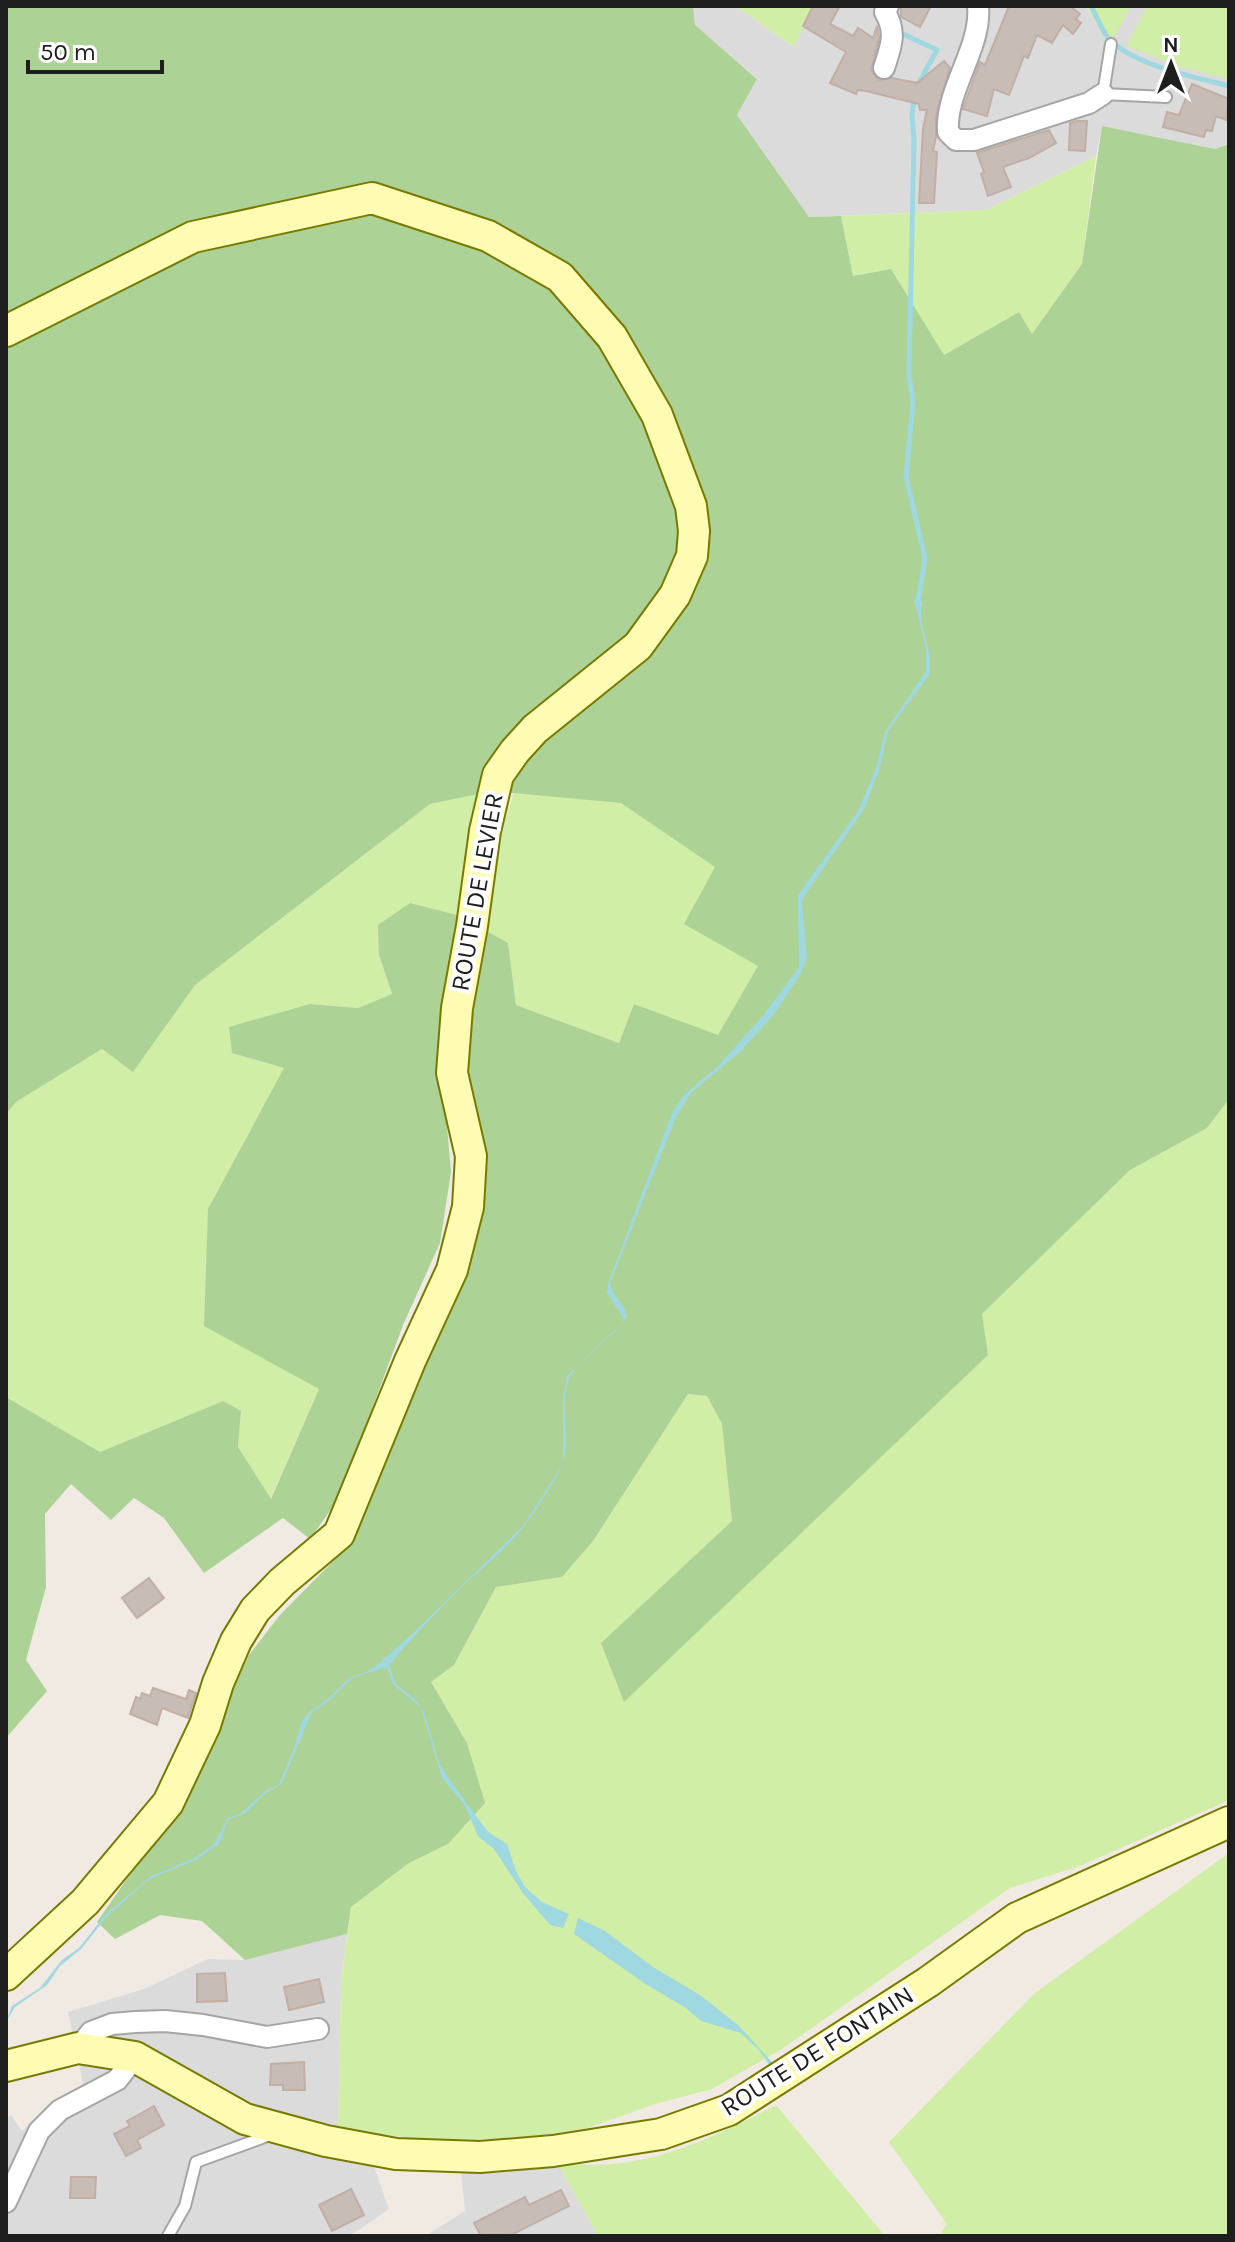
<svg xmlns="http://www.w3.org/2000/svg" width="1235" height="2242" font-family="Karla,sans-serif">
  <rect width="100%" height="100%" fill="#f0eae3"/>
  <g fill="#dcdbdb">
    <path d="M693,6H736L794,47L813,6H1086L1107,42L1116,33L1131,6H1171L1229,18V144L1215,149L1102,126L1096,156L986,210L809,217L737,115L757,78L695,25Z"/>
    <path d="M347,1934L341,1981L338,2129L372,2161L389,2209L350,2236H6V2119L11,2115L22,2131L47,2107L83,2084L68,2012L144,1989L208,1959L245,1960Z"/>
    <path d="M558,2164L598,2236H425L465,2211L461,2172Z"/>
  </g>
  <g fill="#d0eea5">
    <path d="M736,6H813L794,47Z"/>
    <path d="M1086,6H1131L1116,34L1107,42Z"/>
    <path d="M1147,6H1229V79L1178,66L1127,46Z"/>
    <path d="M1096,156L1082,264L1032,334L1019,312L944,355L891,269L853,276L841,216L986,210Z"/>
    <path d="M514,792L621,803L716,867L758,966L718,1036L634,1004L619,1043L516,1005L508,943L485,930L499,840Z"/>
    <path d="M482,793L457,915L410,903L379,955L392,994L358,1008L310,1004L232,1053L285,1068L208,1209L319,1389L270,1500L238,1447L241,1412L223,1401L100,1452L6,1397V1114L16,1102L102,1049L133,1071L195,985L430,804Z"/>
    <path d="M1229,1099V1800L1080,1866L1010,1888L782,2049L712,2089L655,2104L588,2128L523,2138L437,2141L338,2129L341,1981L351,1907L409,1863L448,1844L467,1743L431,1682L454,1665L496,1587L562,1577L593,1541L688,1394L707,1396L722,1424L732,1521L601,1643L988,1355L981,1315L1130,1170L1207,1128Z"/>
    <path d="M1229,1853V2236H939L947,2224L889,2142L1035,1993Z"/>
    <path d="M776,2105L885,2236H598L558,2164C576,2164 595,2166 614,2164C672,2158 725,2132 776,2105Z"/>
  </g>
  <g fill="#add295">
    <path d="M6,6H693L695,25L757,79L737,115L809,217L841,216L853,276L891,269L944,355L1019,312L1032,334L1082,264L1102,126L1215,149L1229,144V1099L1207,1128L1130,1170L982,1314L988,1355L624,1702L601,1643L732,1521L722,1424L707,1396L688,1394L593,1541L562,1577L496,1587L454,1665L431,1682L467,1743L485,1803L448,1844L409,1863L351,1907L347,1934L245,1960L202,1921L160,1915L115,1939L97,1922L177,1807L249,1655L280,1615L353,1541L377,1472L461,1278L464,1068L471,998L485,930L508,943L516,1005L619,1043L634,1004L718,1035L758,966L684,924L715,867L621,803L503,792L522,757L645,653L704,531L566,270L373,188L190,228L6,321Z"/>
    <path d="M371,209L484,246L553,285L603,343L648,419L684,532L666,590L630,639L483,793L430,804L195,985L133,1072L102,1049L16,1102L6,1114V343L197,247Z"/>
    <path d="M410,903L457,915L439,1034L451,1172L440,1243L403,1325L339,1498L310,1539L283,1518L204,1573L164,1518L134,1498L111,1520L71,1484L45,1514L46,1587L26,1660L47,1691L6,1738V1397L100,1452L223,1401L241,1411L238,1447L271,1499L319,1389L204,1326L208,1209L284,1068L232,1053L229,1027L310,1004L358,1008L392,994L379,955L378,925Z"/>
  </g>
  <g fill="#a0d8e1">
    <path d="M914,600L923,601C915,628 935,648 929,675L888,731L879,771L864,809L805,895L802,903L807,958L800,975L774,1014L741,1051L692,1092L677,1115L610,1283C612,1297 626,1304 627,1317C615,1332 573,1366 569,1379C557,1409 575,1445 558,1474C547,1493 535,1513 521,1530C505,1550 483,1567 464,1585C438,1610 413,1637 389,1665L396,1684L416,1700L424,1712L439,1763L447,1776L488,1832L507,1844L516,1871L525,1887L542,1902L569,1914L563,1928L550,1925L523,1893L494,1849L478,1836L464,1804L442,1778L421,1708L393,1684L387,1667L352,1678L328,1702L312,1712L282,1783L262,1796L246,1813L228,1820L219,1844L196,1860L156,1876L143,1884L106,1918L81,1949L60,1966L47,1985L15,2007L6,2022L12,2006L40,1988L62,1960L79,1948L105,1915L151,1876L193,1859L214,1844L228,1818L240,1814L264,1792L279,1784L295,1746L301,1723L310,1711L328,1699L349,1678L366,1672L376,1666L413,1633L523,1526L563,1464V1400L567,1376L615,1331L624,1319L607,1293L608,1284L673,1111L684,1095L718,1066L762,1017L799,967L798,895L858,811L875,771L885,732L926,671V648Z"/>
    <path d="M578,1918L605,1931L653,1967L700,1995L738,2025L781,2072L771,2068L760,2051L741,2033L701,2021L686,2008L644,1983L574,1934Z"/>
  </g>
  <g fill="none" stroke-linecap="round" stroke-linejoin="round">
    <g stroke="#a0d8e1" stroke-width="5">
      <path d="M1091,6C1096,15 1100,26 1106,35C1127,64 1195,77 1229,86"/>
      <path d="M903,34L937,50L916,88"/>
      <path d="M914,97L912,116L914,140L909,374L913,402L906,477L925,558L918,601"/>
    </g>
  </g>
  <g fill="#c8bcb6" stroke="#c2afa4" stroke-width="2">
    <path d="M813,6H840L830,24L853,36L858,28L873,38L877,26L879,38L871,70L879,80L892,78L917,83L944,61L950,68L936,116V137L933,151L937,152L934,203H919L923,129L927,110H920L919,104L866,91L858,90L856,94L830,83L846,52L803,26Z"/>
    <path d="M901,6H931L920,27L901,17Z"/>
    <path d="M1009,6H1070L1080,14L1076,19L1081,23L1073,34L1063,25L1052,43L1037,35L1028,58L1024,56L1009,95L994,89L987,116L963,109L980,62L985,65Z"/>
    <path d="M1192,84L1229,99L1226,120L1216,116L1212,131L1206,130L1204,137L1163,127L1167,112L1179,115Z"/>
    <path d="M1077,121H1087L1085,151L1069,150L1070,123Z"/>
    <path d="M1049,130L1056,143L1029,158L1003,167L1011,187L988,196L981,174L984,172L977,153Z"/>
    <path d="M149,1578L164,1598L137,1618L122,1598Z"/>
    <path d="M153,1688L186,1699L189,1690L196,1693L188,1718L162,1708L157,1725L130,1714L136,1697L140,1699L142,1693L150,1696Z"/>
    <path d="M225,1973L227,2001L197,2002V1974Z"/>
    <path d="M319,1979L324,2002L289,2010L284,1987Z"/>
    <path d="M304,2062L305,2090H283V2085H270L271,2064Z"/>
    <path d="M154,2106L164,2125L137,2140L141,2148L126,2156L114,2134L130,2126L127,2121Z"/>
    <path d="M71,2177H96L95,2198H70Z"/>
    <path d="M351,2189L364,2215L332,2231L319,2205Z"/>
    <path d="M561,2190L569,2206L509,2236H481L474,2223L525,2197L529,2205Z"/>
  </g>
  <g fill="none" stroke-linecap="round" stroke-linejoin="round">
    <defs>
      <g id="lane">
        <path d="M1111,44L1103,94L1166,97"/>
        <path d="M168,2236L185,2206L196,2162L270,2135"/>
      </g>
      <g id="street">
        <path d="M978,6C982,48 945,90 948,132L956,140H974L1089,103L1103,94"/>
        <path d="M884,68C891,46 897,33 885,12L888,6"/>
        <path d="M78,2048L91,2032L112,2024L135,2022L165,2021L203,2025L267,2037L318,2029"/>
        <path d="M6,2202L39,2131L60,2110L117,2080L135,2057"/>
      </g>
      <g id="secondary">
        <path d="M6,331L193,237L372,198L488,236L560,277L612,337L657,415L691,506L694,531L692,556L675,595L638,646L535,729L515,751L498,775L485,831L472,926L457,1008L452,1073L471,1156L468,1207L452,1270L410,1361L339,1534L282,1582L255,1610L236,1641L218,1683L205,1725L168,1803L85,1902L6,1975"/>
        <path d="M6,2066L78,2048L135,2057L245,2119L326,2141L396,2154L480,2157L553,2151L661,2134L729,2110L928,1982L1017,1918L1229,1822"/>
      </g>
    </defs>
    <use href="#lane" stroke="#a5a5a5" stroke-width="14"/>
    <use href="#street" stroke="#a5a5a5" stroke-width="24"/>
    <use href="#secondary" stroke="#787a00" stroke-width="34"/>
    <use href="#lane" stroke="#fff" stroke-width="10"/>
    <use href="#street" stroke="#fff" stroke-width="20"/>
    <use href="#secondary" stroke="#fefbb3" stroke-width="30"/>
  </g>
  <g text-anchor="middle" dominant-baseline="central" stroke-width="8" stroke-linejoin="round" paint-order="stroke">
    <g font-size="26" fill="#1e1e1e" stroke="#fff">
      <text transform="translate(477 892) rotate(-80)">ROUTE DE LEVIER</text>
      <text transform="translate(817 2051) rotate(-32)">ROUTE DE FONTAIN</text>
    </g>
  </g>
  <rect width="1235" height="2242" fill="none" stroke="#1e1e1e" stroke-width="16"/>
  <g transform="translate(1171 64)" stroke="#ffffff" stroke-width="6" paint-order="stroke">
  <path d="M0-6L14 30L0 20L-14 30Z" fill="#1e1e1e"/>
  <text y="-12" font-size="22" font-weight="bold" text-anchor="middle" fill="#1e1e1e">N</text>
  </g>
  <path d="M28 60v12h134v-12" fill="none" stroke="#1e1e1e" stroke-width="4"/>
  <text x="40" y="60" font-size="24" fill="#1e1e1e" stroke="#ffffff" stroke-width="6" paint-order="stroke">50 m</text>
</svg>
